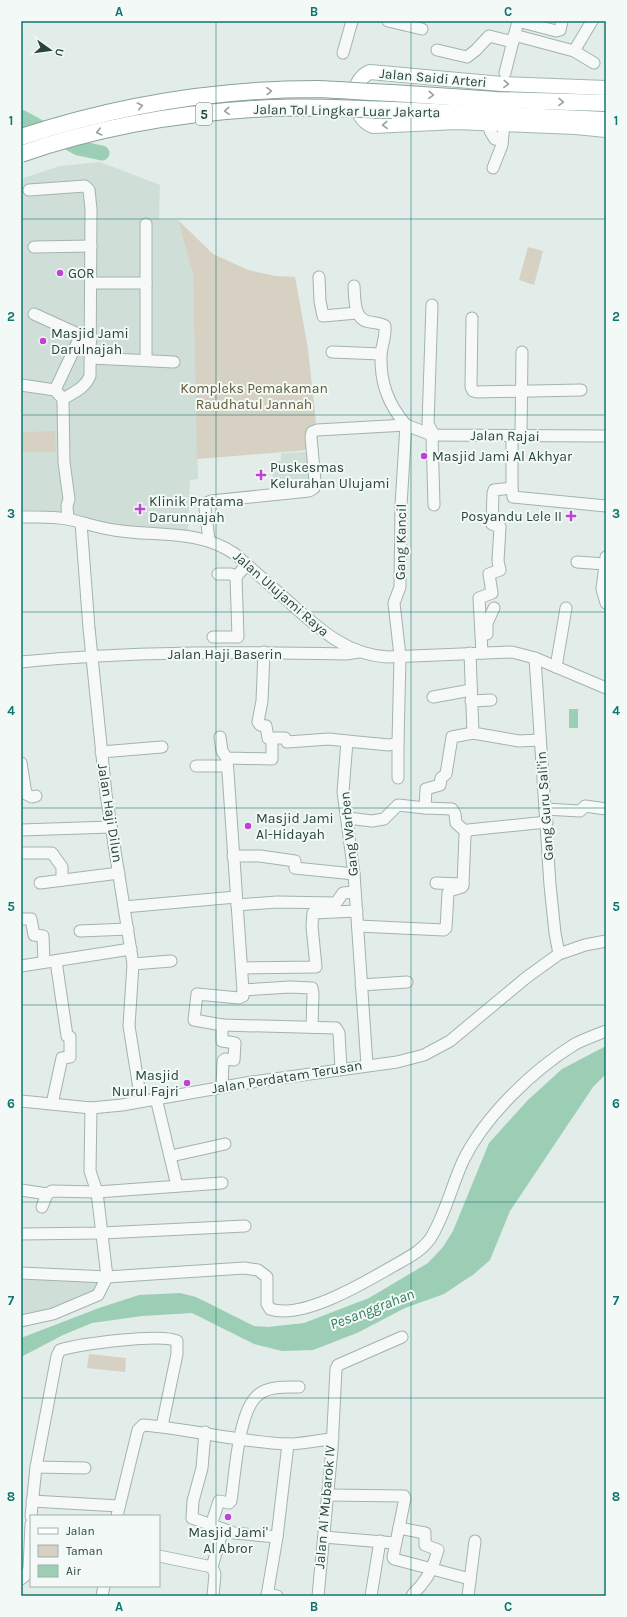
<svg xmlns="http://www.w3.org/2000/svg" width="627" height="1617" font-family="Karla,sans-serif">
  <rect width="100%" height="100%" fill="#e2ece8"/>
  <g fill="#d0ded8">
    <path d="M100,162L160,185L159,220H178L193,275L198,479L190,480L188,530L109,526L37,510H21V179L60,166Z"/>
    <path d="M308,452L310,488L273,489L272,461H281V453Z"/>
    <path d="M21,1276L97,1278V1297L21,1329Z"/>
  </g>
  <g fill="#d6d1c3">
    <path d="M178,220L213,254L248,270L275,276L295,277L308,349L316,423L309,431L308,450L197,459L193,275Z"/>
    <path d="M528,247L543,251L534,285L519,280Z"/>
    <path d="M55,431L56,452H21V432Z"/>
    <path d="M89,1354L126,1358L125,1372L87,1368Z"/>
  </g>
  <g fill="#9bceb5">
    <rect x="569" y="709" width="9" height="19"/>
    <path d="M606,1046V1074L593,1087L510,1211L490,1260L474,1274L444,1294L405,1308L357,1333L313,1350L282,1351L254,1344L192,1313L142,1316L92,1323L63,1335L21,1357V1338L99,1308L139,1295L180,1293L196,1297L254,1326L268,1327L304,1323L369,1298L428,1263L443,1247L453,1231L489,1143L528,1100L562,1069Z"/>
  </g>
  <g fill="none" stroke-linecap="round" stroke-linejoin="round">
    <path stroke="#9bceb5" stroke-width="15" d="M21,117L78,148L102,153"/>
    <defs>
      <g id="minor">
        <path d="M388,21L422,29"/>
        <path d="M518,21L556,31L560,30L562,21"/>
        <path d="M514,35L574,51L594,63"/>
        <path d="M437,50L467,57L476,50L489,36L513,42"/>
        <path d="M574,51L592,21"/>
        <path d="M343,53L352,21"/>
        <path d="M505,73L518,21"/>
        <path d="M489,123L490,131L495,139L502,141"/>
        <path d="M493,168L502,145L504,124"/>
        <path d="M29,190L85,186L89,190L91,209L90,376C85,388 74,392 63,399"/>
        <path d="M146,224V360"/>
        <path d="M34,247L91,246"/>
        <path d="M319,277L320,301L323,316L357,313"/>
        <path d="M91,283H146"/>
        <path d="M354,286C355,298 353,320 370,322C375,323 381,323 385,326C386,336 382,345 381,354C380,383 388,404 406,425"/>
        <path d="M432,305L428,424L434,435"/>
        <path d="M34,314L91,340"/>
        <path d="M472,318L471,387L473,391L477,392L581,390"/>
        <path d="M332,352L381,354"/>
        <path d="M91,358L174,362"/>
        <path d="M21,385L55,390L63,399L64,462L69,499L67,506L68,519"/>
        <path d="M55,390L81,335"/>
        <path d="M432,435L434,505"/>
        <path d="M512,436V488L513,497L606,506"/>
        <path d="M521,436L522,352"/>
        <path d="M21,517C36,517 52,516 67,519C83,522 98,528 114,530C157,537 198,529 235,554C253,570 271,586 288,601C318,628 346,655 388,657L512,652L535,658L606,688"/>
        <path d="M81,523L89,628L106,794L133,964L129,1026L141,1101"/>
        <path d="M209,540L205,508L206,503L211,501L309,491L314,488L315,481L311,437L312,432L317,430L406,425L432,435L606,436"/>
        <path d="M606,557L602,589L606,603"/>
        <path d="M577,562L605,564"/>
        <path d="M218,574H231L236,577"/>
        <path d="M487,634V623L494,608"/>
        <path d="M213,637H238L236,577L247,564"/>
        <path d="M264,652L262,701L258,722L260,725L266,726L268,738L273,739"/>
        <path d="M470,653L473,733L519,741L540,740"/>
        <path d="M482,653L479,598L492,593L489,574L500,570L498,561L500,527L492,524L493,493L494,490L512,488"/>
        <path d="M535,658L550,885L555,933L559,954"/>
        <path d="M21,662C129,651 238,652 346,654L359,652"/>
        <path d="M556,667L566,608"/>
        <path d="M433,697L471,690"/>
        <path d="M471,701L491,700"/>
        <path d="M220,737L222,751L227,758L272,759V741L274,738H285L287,742L329,739L347,741"/>
        <path d="M398,743V778"/>
        <path d="M101,752L162,747"/>
        <path d="M21,763L26,794L32,797L36,796"/>
        <path d="M196,766H227"/>
        <path d="M545,809L580,811L585,806L606,809"/>
        <path d="M348,818L372,821L384,819L398,805L425,808"/>
        <path d="M21,830L111,827"/>
        <path d="M466,832L456,823L455,814L452,809L425,808L426,789L440,785L441,778L446,774L452,737L473,733"/>
        <path d="M21,853H52L62,867V880"/>
        <path d="M233,856H260L295,861V868L354,874"/>
        <path d="M40,883L119,873"/>
        <path d="M436,883L461,884"/>
        <path d="M463,885L465,835L468,830L547,822"/>
        <path d="M237,905L277,902L336,903L343,893L355,892"/>
        <path d="M124,907L236,897"/>
        <path d="M21,919H31L34,935L43,936L44,962"/>
        <path d="M358,926L444,930L446,928L448,893L449,891L462,887L463,885"/>
        <path d="M80,931L128,929"/>
        <path d="M133,964L171,961"/>
        <path d="M21,966L131,949"/>
        <path d="M242,968L316,967L312,926L313,913L357,911"/>
        <path d="M361,985L407,982"/>
        <path d="M243,990L290,987L312,988L313,993L312,1027"/>
        <path d="M222,1025L336,1028L339,1033L341,1069"/>
        <path d="M367,1065L354,874L343,792L347,741L389,745L398,743L400,656L394,603L400,587L401,505L406,425"/>
        <path d="M222,1087L223,1061L225,1059L234,1060L235,1043L222,1041V1025L194,1020L197,994L239,998L243,996V990L227,758"/>
        <path d="M156,1098L177,1186"/>
        <path d="M21,1101L91,1108L122,1105L252,1082L397,1062L424,1055L450,1041L527,977L559,954L585,945L606,941"/>
        <path d="M52,1104L62,1058L70,1057V1037L67,1036L56,961"/>
        <path d="M171,1156L225,1144"/>
        <path d="M21,1190L47,1194"/>
        <path d="M42,1207L47,1194L52,1191L97,1192L222,1183"/>
        <path d="M21,1234L102,1233L245,1226"/>
        <path d="M21,1273L107,1277L244,1268L258,1270L267,1277V1304L270,1309C301,1320 362,1284 388,1269C403,1260 420,1253 430,1239C444,1218 452,1185 463,1161C485,1116 533,1070 575,1044C585,1039 596,1035 606,1031"/>
        <path d="M21,1321L53,1314L98,1295L107,1277L97,1192L90,1171L91,1108"/>
        <path d="M205,1432L202,1468L193,1501L192,1518L234,1533L277,1537"/>
        <path d="M36,1467L85,1468"/>
        <path d="M328,1495L404,1496L405,1498L393,1557L394,1559L470,1579"/>
        <path d="M32,1501L119,1506"/>
        <path d="M31,1516L36,1467L57,1356L60,1350C80,1344 161,1333 177,1341V1354L162,1426"/>
        <path d="M117,1516L138,1430L143,1425C191,1429 238,1442 287,1444C302,1444 318,1440 333,1439"/>
        <path d="M211,1525L219,1501L229,1503L231,1501C235,1476 238,1411 258,1395C268,1386 286,1387 299,1387"/>
        <path d="M399,1528L425,1533V1545L438,1550C435,1561 429,1576 422,1584C419,1589 414,1591 412,1596"/>
        <path d="M324,1537L395,1543"/>
        <path d="M159,1556L212,1567L215,1574L213,1596"/>
        <path d="M212,1567L223,1529"/>
        <path d="M21,1579L26,1575L29,1569L31,1524"/>
        <path d="M267,1594L277,1596"/>
        <path d="M102,1596L104,1586"/>
        <path d="M267,1596L277,1537L288,1444"/>
        <path d="M318,1596L332,1449L336,1369L338,1365L402,1337"/>
        <path d="M371,1596L380,1541"/>
        <path d="M468,1596L475,1541"/>
      </g>
      <path id="major" d="M606,88L502,84L370,72C348,81 352,118 373,126L456,122L576,127L606,130"/>
      <g id="highway">
        <path d="M392,93L496,100L606,103"/>
        <path d="M392,110L606,120"/>
      </g>
    </defs>
    <use href="#minor" stroke="#a3b3ad" stroke-width="13"/>
    <use href="#major" stroke="#a1b8af" stroke-width="16"/>
    <use href="#highway" stroke="#89a399" stroke-width="18"/>
    <use href="#minor" stroke="#f6f9f8" stroke-width="11"/>
    <use href="#major" stroke="#fff" stroke-width="14"/>
    <use href="#highway" stroke="#fff" stroke-width="16"/>
    <defs>
      <g id="highway-bridge">
        <path d="M21,137C115,106 217,89 317,89C342,90 367,92 392,93"/>
        <path d="M21,154C101,126 186,112 271,108C311,106 352,109 392,110"/>
      </g>
    </defs>
    <use href="#highway-bridge" stroke="#89a399" stroke-width="18" stroke-linecap="butt"/>
    <use href="#highway-bridge" stroke="#fff" stroke-width="16"/>
  </g>
  <defs><path id="oneway-chevron" d="M-2-3.5L2.5 0L-2 3.5" fill="none" stroke-width="1.6" stroke-linecap="round" stroke-linejoin="round"/></defs>
  <g stroke="#94a29d">
    <use href="#oneway-chevron" transform="translate(506 84) rotate(3)"/>
    <use href="#oneway-chevron" transform="translate(269 91) rotate(-3)"/>
    <use href="#oneway-chevron" transform="translate(431 95) rotate(4)"/>
    <use href="#oneway-chevron" transform="translate(561 102) rotate(2)"/>
    <use href="#oneway-chevron" transform="translate(140 106) rotate(-12)"/>
    <use href="#oneway-chevron" transform="translate(227 111) rotate(176)"/>
    <use href="#oneway-chevron" transform="translate(385 125) rotate(177)"/>
    <use href="#oneway-chevron" transform="translate(99 132) rotate(167)"/>
  </g>
  <path fill="none" stroke="#0f766e" stroke-width="1" stroke-opacity="0.55" d="M216,21V1596M411,21V1596M21,219H606M21,415H606M21,612H606M21,808H606M21,1005H606M21,1202H606M21,1398H606"/>
  <g fill="#c140d8" stroke="#f2f9f6" stroke-width="1.5">
    <circle cx="60" cy="273" r="4"/>
    <circle cx="43" cy="341" r="4"/>
    <circle cx="424" cy="456" r="4"/>
    <path d="M259 469h4v4h4v4h-4v4h-4v-4h-4v-4h4z"/>
    <path d="M138 503h4v4h4v4h-4v4h-4v-4h-4v-4h4z"/>
    <path d="M569 510h4v4h4v4h-4v4h-4v-4h-4v-4h4z"/>
    <circle cx="248" cy="826" r="4"/>
    <circle cx="187" cy="1083" r="4"/>
    <circle cx="228" cy="1517" r="4"/>
  </g>
  <g text-anchor="middle" dominant-baseline="central" stroke-width="4" stroke-linejoin="round" paint-order="stroke">
    <rect fill="#f2f9f6" stroke="#657b73" stroke-width="1" x="196" y="103" width="16" height="22" rx="3"/>
    <g font-size="13" font-weight="bold" fill="#29453b">
      <text x="204" y="114">5</text>
    </g>
    <g font-size="14" fill="#29453b" stroke="#f2f9f6">
      <text transform="translate(433 78) rotate(5)">Jalan Saidi Arteri</text>
      <text transform="translate(347 111) rotate(1)">Jalan Tol Lingkar Luar Jakarta</text>
      <text transform="translate(505 436) rotate(1)">Jalan Rajai</text>
      <text transform="translate(401 542) rotate(-89)">Gang Kancil</text>
      <text transform="translate(281 594) rotate(41)">Jalan Ulujami Raya</text>
      <text x="225" y="654">Jalan Haji Baserin</text>
      <text transform="translate(545 806) rotate(-94)">Gang Guru Sali'in</text>
      <text transform="translate(110 813) rotate(81)">Jalan Haji Dilun</text>
      <text transform="translate(349 834) rotate(-96)">Gang Warben</text>
      <text transform="translate(287 1077) rotate(-9)">Jalan Perdatam Terusan</text>
      <text transform="translate(325 1507) rotate(-85)">Jalan Al Mubarok IV</text>
    </g>
    <g font-size="14" fill="#29453b" stroke="#f2f9f6" text-anchor="start">
      <text x="68" y="273">GOR</text>
      <text x="51" y="333">Masjid Jami<tspan x="51" dy="16">Darulnajah</tspan></text>
      <text x="432" y="456">Masjid Jami Al Akhyar</text>
      <text x="270" y="467">Puskesmas<tspan x="270" dy="16">Kelurahan Ulujami</tspan></text>
      <text x="149" y="501">Klinik Pratama<tspan x="149" dy="16">Darunnajah</tspan></text>
      <text x="562" y="516" text-anchor="end">Posyandu Lele II</text>
      <text x="256" y="818">Masjid Jami<tspan x="256" dy="16">Al-Hidayah</tspan></text>
      <text x="179" y="1075" text-anchor="end">Masjid<tspan x="179" dy="16">Nurul Fajri</tspan></text>
      <text x="228" y="1532" text-anchor="middle">Masjid Jami'<tspan x="228" dy="16">Al Abror</tspan></text>
    </g>
    <g font-size="14" fill="#625935" stroke="#f2f9f6">
      <text x="254" y="388">Kompleks Pemakaman<tspan x="254" dy="16">Raudhatul Jannah</tspan></text>
    </g>
    <g font-size="15" font-style="italic" fill="#307c5a" stroke="#f2f9f6">
      <text transform="translate(372 1309) rotate(-21)">Pesanggrahan</text>
    </g>
  </g>
  <rect width="627" height="1617" fill="none" stroke="#f2f9f6" stroke-width="44"/>
  <rect x="30" y="1515" width="130" height="72" fill="#f2f9f6" stroke="#a2b1ab"/>
  <rect x="38" y="1528" width="20" height="6" fill="#ffffff" stroke="#a2b1ab"/>
  <text x="66" y="1535" font-size="12" fill="#29453b">Jalan</text>
  <rect x="38" y="1545" width="20" height="12" fill="#d6d1c3" stroke="#a2b1ab"/>
  <text x="66" y="1555" font-size="12" fill="#29453b">Taman</text>
  <rect x="38" y="1565" width="20" height="12" fill="#9bceb5" stroke="#a2b1ab"/>
  <text x="66" y="1575" font-size="12" fill="#29453b">Air</text>
  <g transform="translate(50 50) rotate(104)" stroke="#f2f9f6" stroke-width="3" paint-order="stroke">
  <path d="M0-3L7 15L0 10L-7 15Z" fill="#29453b"/>
  <text y="-6" font-size="11" font-weight="bold" text-anchor="middle" fill="#29453b">U</text>
  </g>
  <rect x="22" y="22" width="583" height="1573" fill="none" stroke="#0f766e" stroke-width="1.5"/>
  <g font-size="13" text-anchor="middle" font-weight="bold" fill="#0f766e">
    <text x="119" y="16">A</text>
    <text x="314" y="16">B</text>
    <text x="508" y="16">C</text>
    <text x="11" y="125">1</text>
    <text x="616" y="125">1</text>
    <text x="11" y="321">2</text>
    <text x="616" y="321">2</text>
    <text x="11" y="518">3</text>
    <text x="616" y="518">3</text>
    <text x="11" y="715">4</text>
    <text x="616" y="715">4</text>
    <text x="11" y="911">5</text>
    <text x="616" y="911">5</text>
    <text x="11" y="1108">6</text>
    <text x="616" y="1108">6</text>
    <text x="11" y="1305">7</text>
    <text x="616" y="1305">7</text>
    <text x="11" y="1501">8</text>
    <text x="616" y="1501">8</text>
    <text x="119" y="1611">A</text>
    <text x="314" y="1611">B</text>
    <text x="508" y="1611">C</text>
  </g>
</svg>
